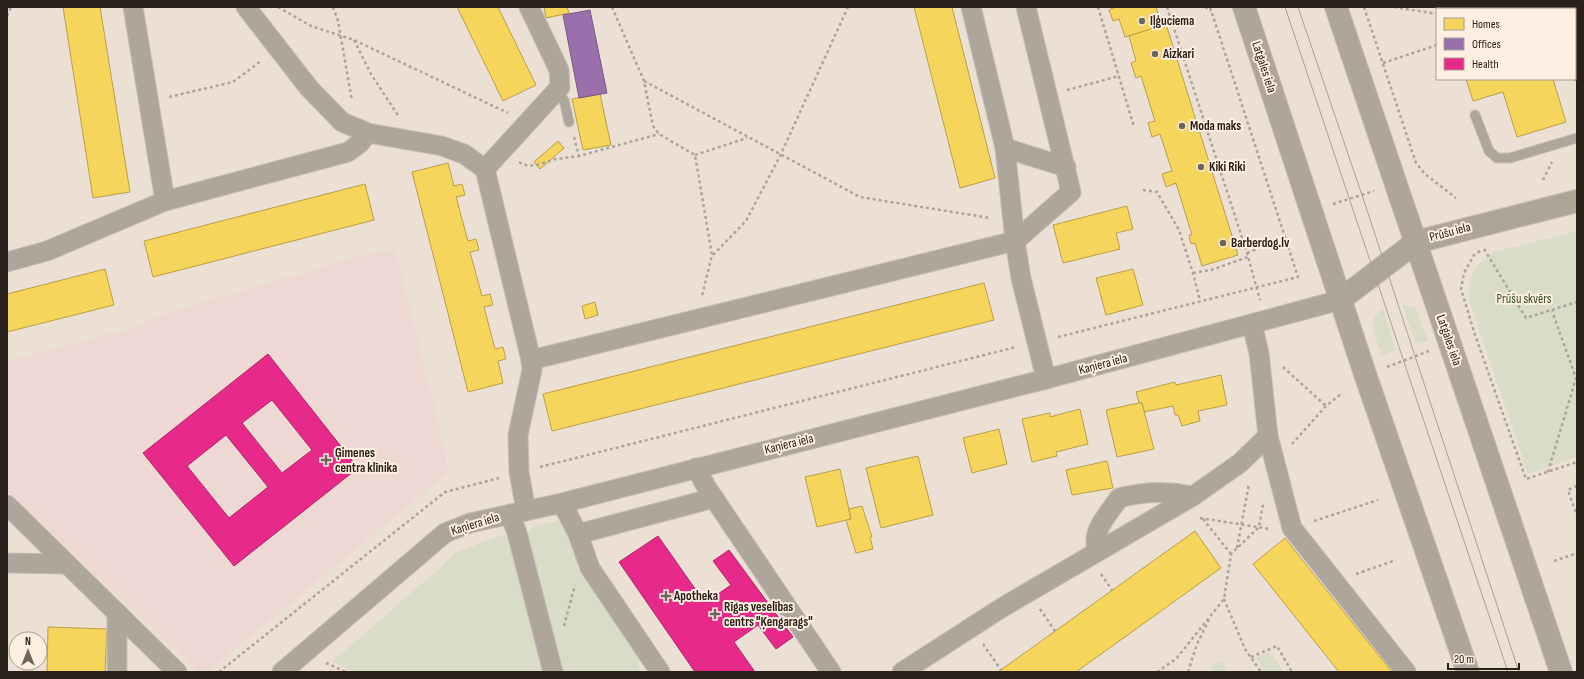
<svg xmlns="http://www.w3.org/2000/svg" width="1584" height="679" font-family="'Sofia Sans Condensed',sans-serif">
  <rect width="100%" height="100%" fill="#ece0d4"/>
  <path fill="#edd8d4" d="M380,250L395,251L445,452L448,473L207,672H198L7,490V361L132,328L162,314Z"/>
  <g fill="#d9dcc7">
    <path d="M1577,231V457L1528,474L1468,297L1473,269L1494,252Z"/>
    <path d="M1402,304L1416,308L1428,341L1416,344Z"/>
    <path d="M1383,309L1396,350L1382,355C1377,340 1365,319 1383,309Z"/>
    <path d="M562,520L580,568L639,651L637,664L642,672H560L524,538L533,526Z"/>
    <path d="M506,534L516,550L547,672H354L332,662L443,565L455,552Z"/>
    <path d="M1269,652L1284,672H1265L1256,658Z"/>
    <path d="M1223,661L1227,672H1213L1211,665Z"/>
  </g>
  <g fill="#f6d55c" stroke="#b99f48">
    <path d="M63,7H100L130,192L93,198Z"/>
    <path d="M457,7H498L536,85L503,101Z"/>
    <path d="M544,7H567L569,13L546,18Z"/>
    <path d="M914,7H952L995,178L960,188Z"/>
    <path d="M1156,7L1162,26L1125,37L1119,19L1113,21L1109,10L1115,7Z"/>
    <path d="M1527,7H1567V9H1528Z"/>
    <path d="M1166,24L1238,255L1202,266L1195,243L1191,244L1189,235H1192L1176,183L1166,187L1162,174L1172,171L1160,134L1152,137L1148,123L1155,121L1141,76L1136,78L1131,63L1136,61L1129,36Z"/>
    <path d="M1466,79H1553L1566,122L1517,137L1503,92L1473,101Z"/>
    <path d="M600,94L611,145L583,150L572,99Z"/>
    <path d="M558,141L564,148L540,169L534,162Z"/>
    <path d="M448,163L454,186L462,184L465,195L456,197L468,241L476,239L479,250L470,252L482,296L490,294L493,305L484,307L495,349L503,347L506,359L498,361L503,383L468,392L412,172Z"/>
    <path d="M365,184L374,220L153,277L144,241Z"/>
    <path d="M1127,206L1133,229L1116,233L1120,249L1063,263L1053,225Z"/>
    <path d="M105,269L114,305L7,332V294Z"/>
    <path d="M1133,269L1143,305L1106,315L1096,278Z"/>
    <path d="M984,283L994,320L552,431L543,394Z"/>
    <path d="M595,302L598,315L585,319L582,306Z"/>
    <path d="M1221,375L1227,405L1198,411L1200,421L1182,426L1178,415H1175L1173,406L1144,412L1142,403H1139L1136,392L1175,382L1176,385Z"/>
    <path d="M1139,403H1142L1154,449L1117,457L1106,410Z"/>
    <path d="M1080,409L1088,444L1056,452L1057,456L1032,462L1022,419L1050,413V417Z"/>
    <path d="M999,429L1007,464L972,473L963,438Z"/>
    <path d="M918,456L933,515L881,528L866,468Z"/>
    <path d="M1107,461L1113,488L1072,495L1066,470Z"/>
    <path d="M840,469L851,519L817,527L805,477Z"/>
    <path d="M862,506L872,537H870L873,549L856,553L846,520L851,519L849,509Z"/>
    <path d="M1195,531L1221,568L1076,672H998Z"/>
    <path d="M1285,538L1303,561L1392,672H1339L1253,564Z"/>
    <path d="M48,627L107,629L105,672H47Z"/>
  </g>
  <path fill="#9970ab" stroke="#785980" d="M590,10L607,93L579,98L563,15Z"/>
  <g fill="#e7298a" stroke="#ae2768" fill-rule="evenodd">
    <path d="M268,354L358,468L234,566L143,453ZM272,400L312,450L282,473L242,423ZM226,435L268,487L229,518L187,466Z"/>
    <path d="M658,536L705,603L731,585L713,561L729,550L793,637L776,649L758,625L734,642L755,672H695L619,562Z"/>
  </g>
  <g fill="none" stroke-linecap="round" stroke-linejoin="round">
    <defs>
      <g id="lane">
        <path d="M555,92L564,100L569,122"/>
        <path d="M1475,115L1489,151L1497,158H1510L1577,138"/>
      </g>
      <g id="street">
        <path d="M133,7L165,201"/>
        <path d="M246,7L309,88L342,122L368,133L442,146L464,154L485,169"/>
        <path d="M1026,7L1071,192L1015,241L1021,278L1046,379"/>
        <path d="M1005,148L1066,167"/>
        <path d="M7,262L47,251L165,201L348,152L360,143L368,133"/>
        <path d="M1252,324L1259,353L1268,436L1292,528L1406,672"/>
        <path d="M531,360L1015,241L1005,148L971,7"/>
        <path d="M696,468L707,488L831,672"/>
        <path d="M562,503L578,534L590,568L660,672"/>
        <path d="M7,505L177,672"/>
        <path d="M526,511L519,472L518,435L532,370L531,360L485,169L560,87L559,70L529,7"/>
        <path d="M510,514L517,533L553,672"/>
        <path d="M578,534L714,498"/>
        <path d="M1097,551C1091,530 1108,515 1119,498C1142,492 1169,491 1193,496"/>
        <path d="M7,563L67,564"/>
        <path d="M117,613V672"/>
        <path d="M282,672L445,533L470,523L562,503L1046,379L1340,300"/>
        <path d="M902,672L1003,607L1193,496L1240,463L1268,436"/>
      </g>
      <path id="secondary" d="M1340,300L1416,242L1577,201"/>
      <g id="highway">
        <path d="M1244,7L1365,374L1468,672"/>
        <path d="M1336,7L1561,672"/>
      </g>
    </defs>
    <use href="#lane" stroke="#c7beb4" stroke-width="11"/>
    <use href="#street" stroke="#c7beb4" stroke-width="21"/>
    <use href="#secondary" stroke="#c7beb4" stroke-width="24"/>
    <use href="#highway" stroke="#c7beb4" stroke-width="24"/>
    <g stroke="#aca49a" stroke-width="2.5" stroke-dasharray="3 3" stroke-linecap="butt">
      <path d="M278,7L311,26L354,40L508,113"/>
      <path d="M333,7L338,21L352,101"/>
      <path d="M612,7L644,81L653,126L659,134L695,155L712,255L702,296"/>
      <path d="M1098,7L1134,127"/>
      <path d="M1167,7L1247,253L1260,300"/>
      <path d="M1205,7L1211,11"/>
      <path d="M1364,7L1416,163L1425,174L1456,198"/>
      <path d="M1394,7L1437,14"/>
      <path d="M7,16L11,7"/>
      <path d="M354,40L371,74L399,117"/>
      <path d="M1575,46L1577,45"/>
      <path d="M1383,63L1437,45"/>
      <path d="M1574,79L1577,81"/>
      <path d="M644,81L860,197L990,218"/>
      <path d="M1067,90L1119,76"/>
      <path d="M169,97L233,82L261,61"/>
      <path d="M574,137L579,156L659,134"/>
      <path d="M695,155L747,138"/>
      <path d="M519,162C531,170 544,162 556,159C564,158 571,157 579,156"/>
      <path d="M1543,180L1552,162"/>
      <path d="M1143,190L1157,192L1179,230L1193,273L1200,301"/>
      <path d="M1333,204L1374,191"/>
      <path d="M1484,249L1526,318L1577,302"/>
      <path d="M1480,251L1474,255L1464,273L1461,289L1475,335L1526,479L1577,462"/>
      <path d="M1247,253L1286,237"/>
      <path d="M713,255L746,221L780,156L848,7"/>
      <path d="M1193,273L1211,270L1248,257"/>
      <path d="M1058,337L1298,277L1210,7"/>
      <path d="M1283,367L1326,406"/>
      <path d="M1387,367L1429,351"/>
      <path d="M1292,444L1326,406L1341,394"/>
      <path d="M540,467L1016,347"/>
      <path d="M1548,472L1576,378L1552,311"/>
      <path d="M1577,486L1568,490L1577,516"/>
      <path d="M1200,518L1270,529"/>
      <path d="M1203,519L1231,554"/>
      <path d="M1314,521L1378,500"/>
      <path d="M1237,548L1249,484"/>
      <path d="M1554,561L1577,553"/>
      <path d="M1101,574L1112,590"/>
      <path d="M1356,574L1396,560"/>
      <path d="M1224,599L1245,649L1261,672"/>
      <path d="M1040,609L1055,631"/>
      <path d="M564,626L575,585"/>
      <path d="M983,644L1001,670"/>
      <path d="M1251,657L1277,646L1292,672"/>
      <path d="M326,663L346,672"/>
      <path d="M219,672L445,492L499,478"/>
      <path d="M1157,672L1176,659L1224,599L1231,554L1259,527L1263,504"/>
      <path d="M1188,672L1197,644L1209,620"/>
    </g>
    <use href="#lane" stroke="#afa69b" stroke-width="9"/>
    <use href="#street" stroke="#afa69b" stroke-width="19"/>
    <use href="#secondary" stroke="#afa498" stroke-width="22"/>
    <use href="#highway" stroke="#afa59a" stroke-width="22"/>
    <g stroke="#a8a097" stroke-width="1">
      <path d="M1285,7L1508,672"/>
      <path d="M1298,7L1362,195L1519,672"/>
    </g>
  </g>
  <g fill="#6e645b" stroke="#fceee1" stroke-width="1.5">
    <circle cx="1142" cy="21" r="4"/>
    <circle cx="1155" cy="54" r="4"/>
    <circle cx="1182" cy="126" r="4"/>
    <circle cx="1201" cy="167" r="4"/>
    <circle cx="1223" cy="243" r="4"/>
    <path d="M324 454h4v4h4v4h-4v4h-4v-4h-4v-4h4z"/>
    <path d="M664 590h4v4h4v4h-4v4h-4v-4h-4v-4h4z"/>
    <path d="M713 608h4v4h4v4h-4v4h-4v-4h-4v-4h4z"/>
  </g>
  <g text-anchor="middle" dominant-baseline="central" stroke-width="4" stroke-linejoin="round" paint-order="stroke">
    <g font-size="13" font-weight="bold" fill="#2a221a" stroke="#fceee1" text-anchor="start">
      <text x="1150" y="21">Iļģuciema</text>
      <text x="1163" y="54">Aizkari</text>
      <text x="1190" y="126">Moda maks</text>
      <text x="1209" y="167">Kiki Riki</text>
      <text x="1231" y="243">Barberdog.lv</text>
      <text x="335" y="453">Ģimenes<tspan x="335" dy="15">centra klīnika</tspan></text>
      <text x="674" y="596">Apotheka</text>
      <text x="724" y="607">Rīgas veselības<tspan x="724" dy="15">centrs "Ķengarags"</tspan></text>
    </g>
    <g font-size="13" fill="#2a221a" stroke="#fceee1">
      <text transform="translate(1264 67) rotate(72)">Latgales iela</text>
      <text transform="translate(1450 232) rotate(-15)">Prūšu iela</text>
      <text transform="translate(1449 340) rotate(71)">Latgales iela</text>
      <text transform="translate(1103 364) rotate(-15)">Kaņiera iela</text>
      <text transform="translate(789 444) rotate(-14)">Kaņiera iela</text>
      <text transform="translate(475 524) rotate(-17)">Kaņiera iela</text>
    </g>
    <g font-size="13" fill="#3b5220" stroke="#fceee1">
      <text x="1524" y="299">Prūšu skvērs</text>
    </g>
  </g>
  <rect width="1584" height="679" fill="none" stroke="#2a221a" stroke-width="16"/>
  <rect x="1436" y="8" width="140" height="72" fill="#fceee1" stroke="#a89c91"/>
  <rect x="1444" y="18" width="20" height="12" fill="#f6d55c" stroke="#a89c91"/>
  <text x="1472" y="28" font-size="12" fill="#2a221a">Homes</text>
  <rect x="1444" y="38" width="20" height="12" fill="#9970ab" stroke="#a89c91"/>
  <text x="1472" y="48" font-size="12" fill="#2a221a">Offices</text>
  <rect x="1444" y="58" width="20" height="12" fill="#e7298a" stroke="#a89c91"/>
  <text x="1472" y="68" font-size="12" fill="#2a221a">Health</text>
  <g transform="translate(28 651)"><circle r="19" fill="#fceee1" stroke="#a89c91"/>
  <path d="M0-3L7 15L0 10L-7 15Z" fill="#6e645b"/>
  <text y="-6" font-size="11" font-weight="bold" text-anchor="middle" fill="#2a221a">N</text>
  </g>
  <path d="M1448 663v6h71v-6" fill="none" stroke="#2a221a" stroke-width="2"/>
  <text x="1454" y="663" font-size="12" fill="#2a221a" stroke="#fceee1" stroke-width="3" paint-order="stroke">20 m</text>
</svg>
